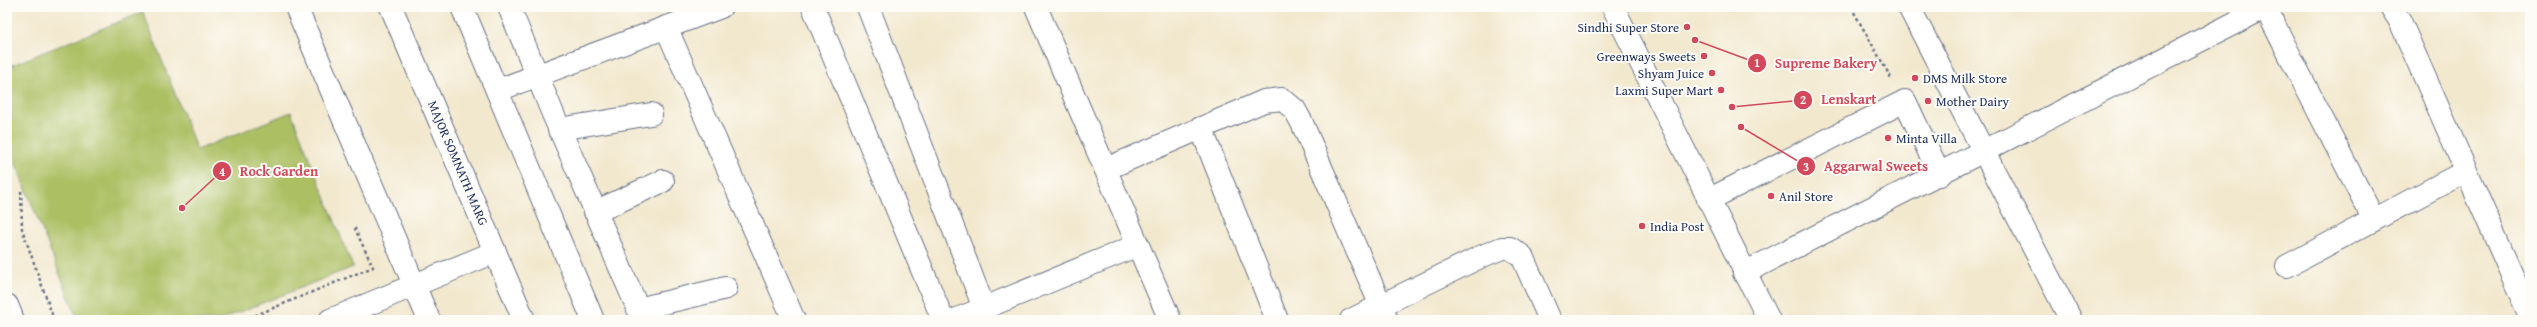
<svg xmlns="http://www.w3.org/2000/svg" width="2537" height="327" font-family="'Gentium Book Plus',serif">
  <rect width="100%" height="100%" fill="#fdfcf7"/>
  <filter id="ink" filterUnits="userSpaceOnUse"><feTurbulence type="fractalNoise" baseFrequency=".025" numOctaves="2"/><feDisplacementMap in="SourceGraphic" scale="8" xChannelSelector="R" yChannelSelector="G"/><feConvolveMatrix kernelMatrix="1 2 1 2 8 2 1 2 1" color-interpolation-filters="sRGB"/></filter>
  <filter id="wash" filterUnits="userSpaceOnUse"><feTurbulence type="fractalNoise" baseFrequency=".012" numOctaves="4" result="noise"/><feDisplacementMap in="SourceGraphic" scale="16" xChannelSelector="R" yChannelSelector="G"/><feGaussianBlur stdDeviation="0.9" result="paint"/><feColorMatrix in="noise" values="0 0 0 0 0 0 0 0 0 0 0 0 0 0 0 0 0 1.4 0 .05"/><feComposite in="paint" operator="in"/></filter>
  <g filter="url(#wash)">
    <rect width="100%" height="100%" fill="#f2e8ce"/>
    <path fill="#acc064" stroke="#647861" d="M143,12L197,150L291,112L353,267L220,320H78L7,142V67Z"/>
  </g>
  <g filter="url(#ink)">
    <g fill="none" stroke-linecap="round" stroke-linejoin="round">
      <defs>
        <g id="minor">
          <path d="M296,7L429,320"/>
          <path d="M391,7L524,320"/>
          <path d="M462,7L593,320"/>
          <path d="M509,7L553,114L643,320"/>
          <path d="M813,7L943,320"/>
          <path d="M868,7L984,308"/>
          <path d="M1036,7L1170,320"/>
          <path d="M1613,7L1769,320"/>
          <path d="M1909,7L2071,320"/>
          <path d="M2265,7L2374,220"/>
          <path d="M2391,7L2400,21L2530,316"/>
          <path d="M666,27L794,320"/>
          <path d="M498,90L721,7"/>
          <path d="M1201,128L1277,320"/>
          <path d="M559,129L651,114"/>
          <path d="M1106,169L1264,101L1282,99L1295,110L1302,123L1387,320"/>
          <path d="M1708,200L1905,101L1940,175"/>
          <path d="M595,212L663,181"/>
          <path d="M2287,266L2466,171"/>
          <path d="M1744,273L2266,7"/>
          <path d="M7,305L13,320"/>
          <path d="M638,309L726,288"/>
          <path d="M330,320L495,252"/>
          <path d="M955,320L1138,245"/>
          <path d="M1351,320L1480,257L1502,248H1510L1522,256L1550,320"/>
        </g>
      </defs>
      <use href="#minor" stroke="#667085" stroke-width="24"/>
      <g stroke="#667085" stroke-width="2.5" stroke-dasharray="3 3" stroke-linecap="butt">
        <path d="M1851,7L1891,78"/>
        <path d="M21,191L22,229L54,320"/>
        <path d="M244,320L373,267L355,229L359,227"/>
      </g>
      <use href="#minor" stroke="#fff" stroke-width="22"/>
    </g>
  </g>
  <g fill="#d1495b" stroke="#fdfcf7" stroke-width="1.5">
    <circle cx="1687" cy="27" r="4"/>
    <circle cx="1704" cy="56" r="4"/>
    <circle cx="1712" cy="73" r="4"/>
    <circle cx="1915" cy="78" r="4"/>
    <circle cx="1721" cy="90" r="4"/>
    <circle cx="1928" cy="101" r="4"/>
    <circle cx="1888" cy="138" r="4"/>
    <circle cx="1771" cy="196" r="4"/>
    <circle cx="1642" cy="226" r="4"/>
  </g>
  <g text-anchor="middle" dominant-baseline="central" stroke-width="4" stroke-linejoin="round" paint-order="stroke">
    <g font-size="13" fill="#1b2f5e" stroke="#fdfcf7" text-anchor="start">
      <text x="1679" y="27" text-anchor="end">Sindhi Super Store</text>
      <text x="1696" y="56" text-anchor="end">Greenways Sweets</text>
      <text x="1704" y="73" text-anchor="end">Shyam Juice</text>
      <text x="1923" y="78">DMS Milk Store</text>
      <text x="1713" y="90" text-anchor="end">Laxmi Super Mart</text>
      <text x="1936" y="101">Mother Dairy</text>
      <text x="1896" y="138">Minta Villa</text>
      <text x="1779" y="196">Anil Store</text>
      <text x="1650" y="226">India Post</text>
    </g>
    <g font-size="13" fill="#1b2f5e" stroke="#fdfcf7">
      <text transform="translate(458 163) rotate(67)">MAJOR SOMNATH MARG</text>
    </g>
  </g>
  <path fill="none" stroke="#d1495b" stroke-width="1.5" d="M1695 40L1757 63M1732 107L1803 100M1741 127L1806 166M182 208L222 171"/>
  <g fill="#d1495b" stroke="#fdfcf7" stroke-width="1.5">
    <circle cx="1695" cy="40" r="4"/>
    <circle cx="1732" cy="107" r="4"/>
    <circle cx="1741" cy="127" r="4"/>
    <circle cx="182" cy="208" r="4"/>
    <circle cx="1757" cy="63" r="10"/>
    <circle cx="1803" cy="100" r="10"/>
    <circle cx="1806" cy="166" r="10"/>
    <circle cx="222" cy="171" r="10"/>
  </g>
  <g font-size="12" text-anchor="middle" font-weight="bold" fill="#fff">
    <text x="1757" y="67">1</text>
    <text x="1803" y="104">2</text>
    <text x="1806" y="171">3</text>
    <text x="222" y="176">4</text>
  </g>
  <g font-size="14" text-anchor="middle" font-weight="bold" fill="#d1495b" stroke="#fdfcf7" stroke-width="4" stroke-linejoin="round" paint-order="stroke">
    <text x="1826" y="68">Supreme Bakery</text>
    <text x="1849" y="104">Lenskart</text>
    <text x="1876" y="171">Aggarwal Sweets</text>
    <text x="279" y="176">Rock Garden</text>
  </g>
  <rect width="2537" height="327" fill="none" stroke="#fdfcf7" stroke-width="24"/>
</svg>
